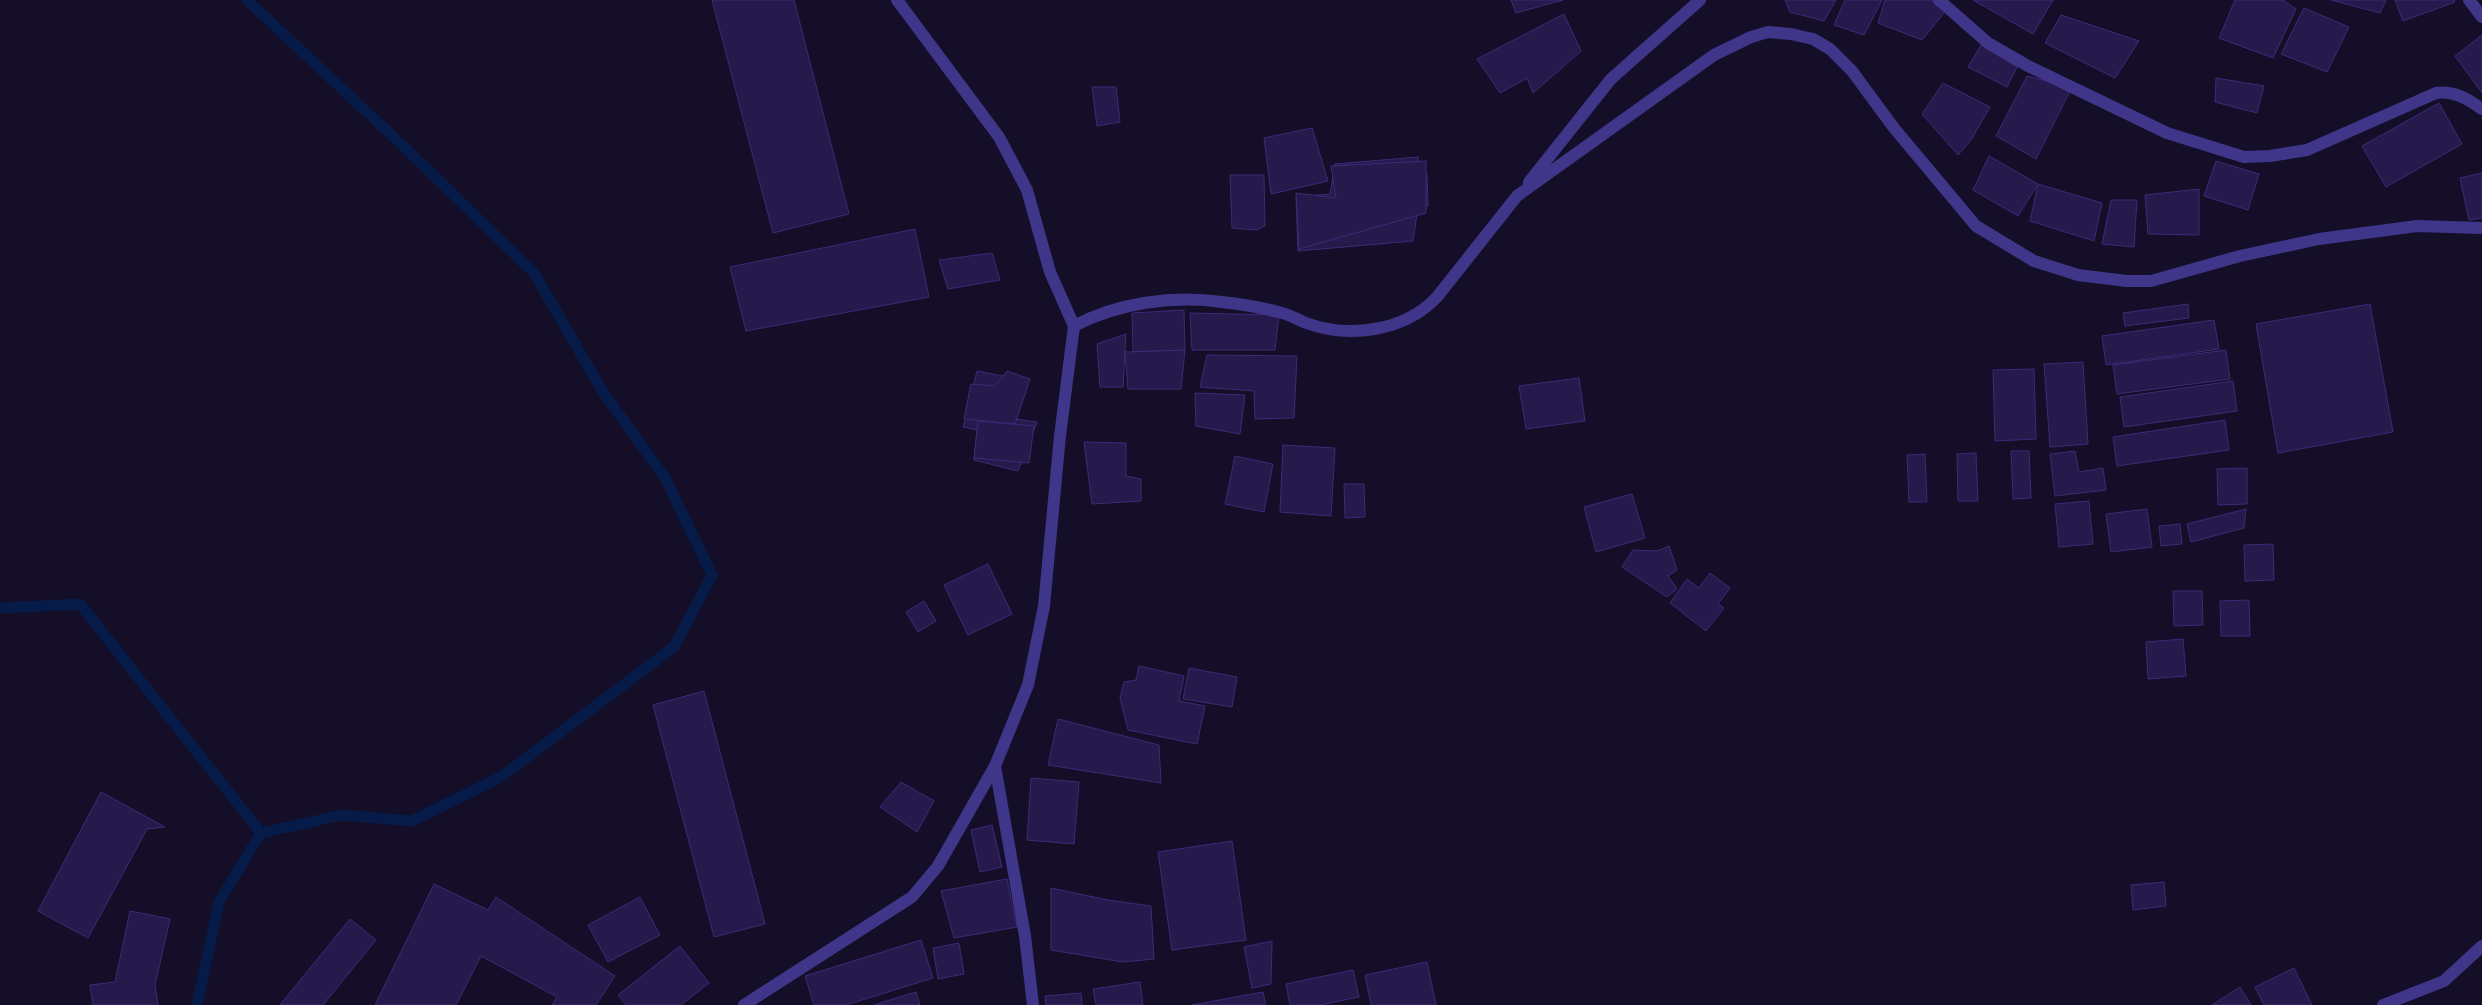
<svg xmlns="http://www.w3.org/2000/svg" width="2482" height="1005" font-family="Karla,sans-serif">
  <rect width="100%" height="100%" fill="#140e28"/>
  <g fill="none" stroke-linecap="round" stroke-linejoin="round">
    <g stroke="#071b49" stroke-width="11">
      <path d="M0,608L80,604L261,833"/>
      <path d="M197,1005L219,902L261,833L342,815L412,821L501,777L674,647L712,575L665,478L603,392L534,273L400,143L247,0"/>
    </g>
  </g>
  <g fill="#26194b" stroke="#3e2a78">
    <path d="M712,0H794L849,214L773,233Z"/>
    <path d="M1511,0H1563L1516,13Z"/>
    <path d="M1785,0H1836L1824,21L1790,12Z"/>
    <path d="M1845,0H1882L1864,35L1834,25Z"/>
    <path d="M1885,0H1938L1948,8L1922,40L1878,23Z"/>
    <path d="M1973,0H2053L2033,34Z"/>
    <path d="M2235,0H2283L2296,9L2273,58L2219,38Z"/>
    <path d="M2331,0H2386L2380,13Z"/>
    <path d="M2395,0H2454L2455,2L2403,21Z"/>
    <path d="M2304,8L2349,27L2327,72L2281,54Z"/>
    <path d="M1564,14L1581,51L1533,93L1527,78L1500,93L1477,59Z"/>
    <path d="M2061,15L2139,41L2115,78L2045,43Z"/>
    <path d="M2482,35V93L2455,56Z"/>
    <path d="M1981,45L2017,67L2007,87L1968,67Z"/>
    <path d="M2027,76L2072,87L2036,159L1996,136Z"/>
    <path d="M2216,78L2264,86L2257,113L2215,102Z"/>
    <path d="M1943,83L1990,107L1971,140L1958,155L1922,114Z"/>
    <path d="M1092,87H1116L1120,122L1097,126Z"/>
    <path d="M2439,103L2462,144L2386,187L2362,146Z"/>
    <path d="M1312,128L1328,181L1271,194L1264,138Z"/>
    <path d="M1989,156L2038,184L2018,216L1973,190Z"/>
    <path d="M1418,157L1419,165L1427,175L1428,206L1418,207L1413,241L1298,251L1296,197L1330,194L1335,164Z"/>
    <path d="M1426,161V213L1299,249L1296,193L1336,198L1331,166Z"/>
    <path d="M2216,161L2259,174L2248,210L2204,196Z"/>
    <path d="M2482,173V218L2469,220L2460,178Z"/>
    <path d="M1230,175H1264L1265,226L1256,230L1232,228Z"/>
    <path d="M2038,184L2102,203L2094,241L2030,221Z"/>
    <path d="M2199,189V235L2148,234L2145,195Z"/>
    <path d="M2111,200H2137L2134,247L2102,244Z"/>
    <path d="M915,229L929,297L746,331L730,267Z"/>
    <path d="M992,253L1000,280L948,289L939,260Z"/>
    <path d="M2188,304L2189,318L2125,326L2123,313Z"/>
    <path d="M2370,304L2393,432L2278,453L2256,324Z"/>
    <path d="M1184,310L1185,350L1133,352L1132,313Z"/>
    <path d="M1190,313L1279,315L1275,350H1192Z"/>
    <path d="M2214,320L2219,349L2106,365L2102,336Z"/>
    <path d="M1126,334L1123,387H1100L1097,344Z"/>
    <path d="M1185,350L1181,389H1128L1125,352Z"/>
    <path d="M2226,350L2230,379L2117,394L2113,365Z"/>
    <path d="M1207,355L1297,356L1294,418L1255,419L1254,391L1200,387Z"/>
    <path d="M2083,362L2088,444L2050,447L2044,364Z"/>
    <path d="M2034,369L2036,439L1995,441L1993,370Z"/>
    <path d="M977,371L1028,381L1016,419L1037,422L1018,471L974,460L977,430L963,427Z"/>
    <path d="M1007,371L1030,379L1015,424L964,419L971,384L995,386Z"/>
    <path d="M1579,378L1585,421L1526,429L1519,386Z"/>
    <path d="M2233,381L2237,411L2124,427L2120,397Z"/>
    <path d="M1195,393L1245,395L1240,434L1196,426Z"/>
    <path d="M2225,420L2229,450L2117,466L2113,437Z"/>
    <path d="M978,421L1034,426L1029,463L974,458Z"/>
    <path d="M1084,442L1126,443V476L1141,479V501L1092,504Z"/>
    <path d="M1283,445L1335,448L1331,516L1280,512Z"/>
    <path d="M2011,451H2029L2031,498L2013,499Z"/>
    <path d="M2075,451L2079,472L2103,468L2106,490L2055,496L2050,454Z"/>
    <path d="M1976,453L1978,501H1958L1957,454Z"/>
    <path d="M1925,454L1927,502H1909L1907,455Z"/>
    <path d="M1235,456L1273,464L1264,512L1225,504Z"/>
    <path d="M2247,468V504L2218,505L2217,469Z"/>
    <path d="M1344,484H1364L1365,517L1345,518Z"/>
    <path d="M1632,494L1645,538L1596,552L1584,507Z"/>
    <path d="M2089,501L2093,544L2059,547L2055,504Z"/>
    <path d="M2147,509L2152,547L2111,552L2106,514Z"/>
    <path d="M2246,509L2244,528L2191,542L2187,524Z"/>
    <path d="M2180,524L2182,544L2161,546L2159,526Z"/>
    <path d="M2273,544L2274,580L2245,581L2244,545Z"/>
    <path d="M1669,546L1677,570L1668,576L1677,589L1667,597L1622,567L1633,550L1657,551Z"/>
    <path d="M988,564L1012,614L968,635L944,585Z"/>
    <path d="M1710,573L1730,588L1718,604L1724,608L1706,631L1670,603L1687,579L1699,588Z"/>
    <path d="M2173,591H2202L2203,625L2174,626Z"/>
    <path d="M2249,600L2250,636H2221L2220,601Z"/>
    <path d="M924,601L936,621L918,632L906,612Z"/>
    <path d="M2183,639L2186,676L2148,679L2146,642Z"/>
    <path d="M1139,666L1184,676L1179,701L1205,706L1197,744L1128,730L1120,698L1124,682L1136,680Z"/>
    <path d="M1189,668L1237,677L1232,707L1183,699Z"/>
    <path d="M704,691L765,924L714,937L653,705Z"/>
    <path d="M1058,719L1159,745L1161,783L1048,765Z"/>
    <path d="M1031,778L1079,782L1074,844L1027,840Z"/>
    <path d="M901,782L934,801L917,832L880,807Z"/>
    <path d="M101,792L165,827L147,829L88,938L38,911Z"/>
    <path d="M992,825L1002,867L980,872L971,830Z"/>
    <path d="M1232,841L1246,940L1172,950L1158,852Z"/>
    <path d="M1007,879L1017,927L954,938L941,891Z"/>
    <path d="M2164,882L2166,906L2133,910L2131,885Z"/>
    <path d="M434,884L488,910L496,897L615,976L596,1005H552L557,997L481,956L456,1005H375Z"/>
    <path d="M1051,888L1108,900L1151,906L1154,959L1123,962L1051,950Z"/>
    <path d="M640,897L660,935L608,962L588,925Z"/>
    <path d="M130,911L170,919L155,985L158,1005H93L90,985L115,982Z"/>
    <path d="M350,919L376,940L323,1005H280Z"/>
    <path d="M921,940L933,978L846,1005H814L805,976Z"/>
    <path d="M1272,941L1271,984L1252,988L1244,947Z"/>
    <path d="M959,943L964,974L938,979L933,948Z"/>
    <path d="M680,946L709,983L681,1005H626L618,995Z"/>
    <path d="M1427,962L1436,1005H1371L1365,975Z"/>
    <path d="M2294,968L2312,1005H2264L2255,987Z"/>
    <path d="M1353,970L1359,997L1320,1005H1290L1286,984Z"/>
    <path d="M1140,982L1143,1005H1096L1093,989Z"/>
    <path d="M2240,987L2251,1005H2212Z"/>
    <path d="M916,992L920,1005H874Z"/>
    <path d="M1263,992L1266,1005H1192Z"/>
    <path d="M1081,993L1082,1005H1046L1045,996Z"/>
  </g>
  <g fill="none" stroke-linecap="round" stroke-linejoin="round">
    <g stroke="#3f368a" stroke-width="12">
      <path d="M897,0L999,137L1027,190L1050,272L1074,326"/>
      <path d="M1939,0L1988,43L2028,66L2167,133L2244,157L2270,156L2307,150L2436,93C2453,90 2468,99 2482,109"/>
      <path d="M2469,0L2482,17"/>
      <path d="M1529,182L1611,79L1700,0"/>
      <path d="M995,766L1025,936L1033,1005"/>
      <path d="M744,1005L912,897L938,866L995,766L1028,685L1044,606L1060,436L1074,326C1117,303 1173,295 1222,302C1242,304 1263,308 1282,313C1291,315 1298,320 1306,323C1350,339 1405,331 1437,297L1517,196L1714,55L1751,37L1768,32L1791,34L1813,39L1830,49L1852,71L1894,128L1976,226L2034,261L2078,275L2127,281H2151L2240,256L2319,239L2417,226L2482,228"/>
      <path d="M2383,1005L2444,981L2482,946"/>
    </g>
  </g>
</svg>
